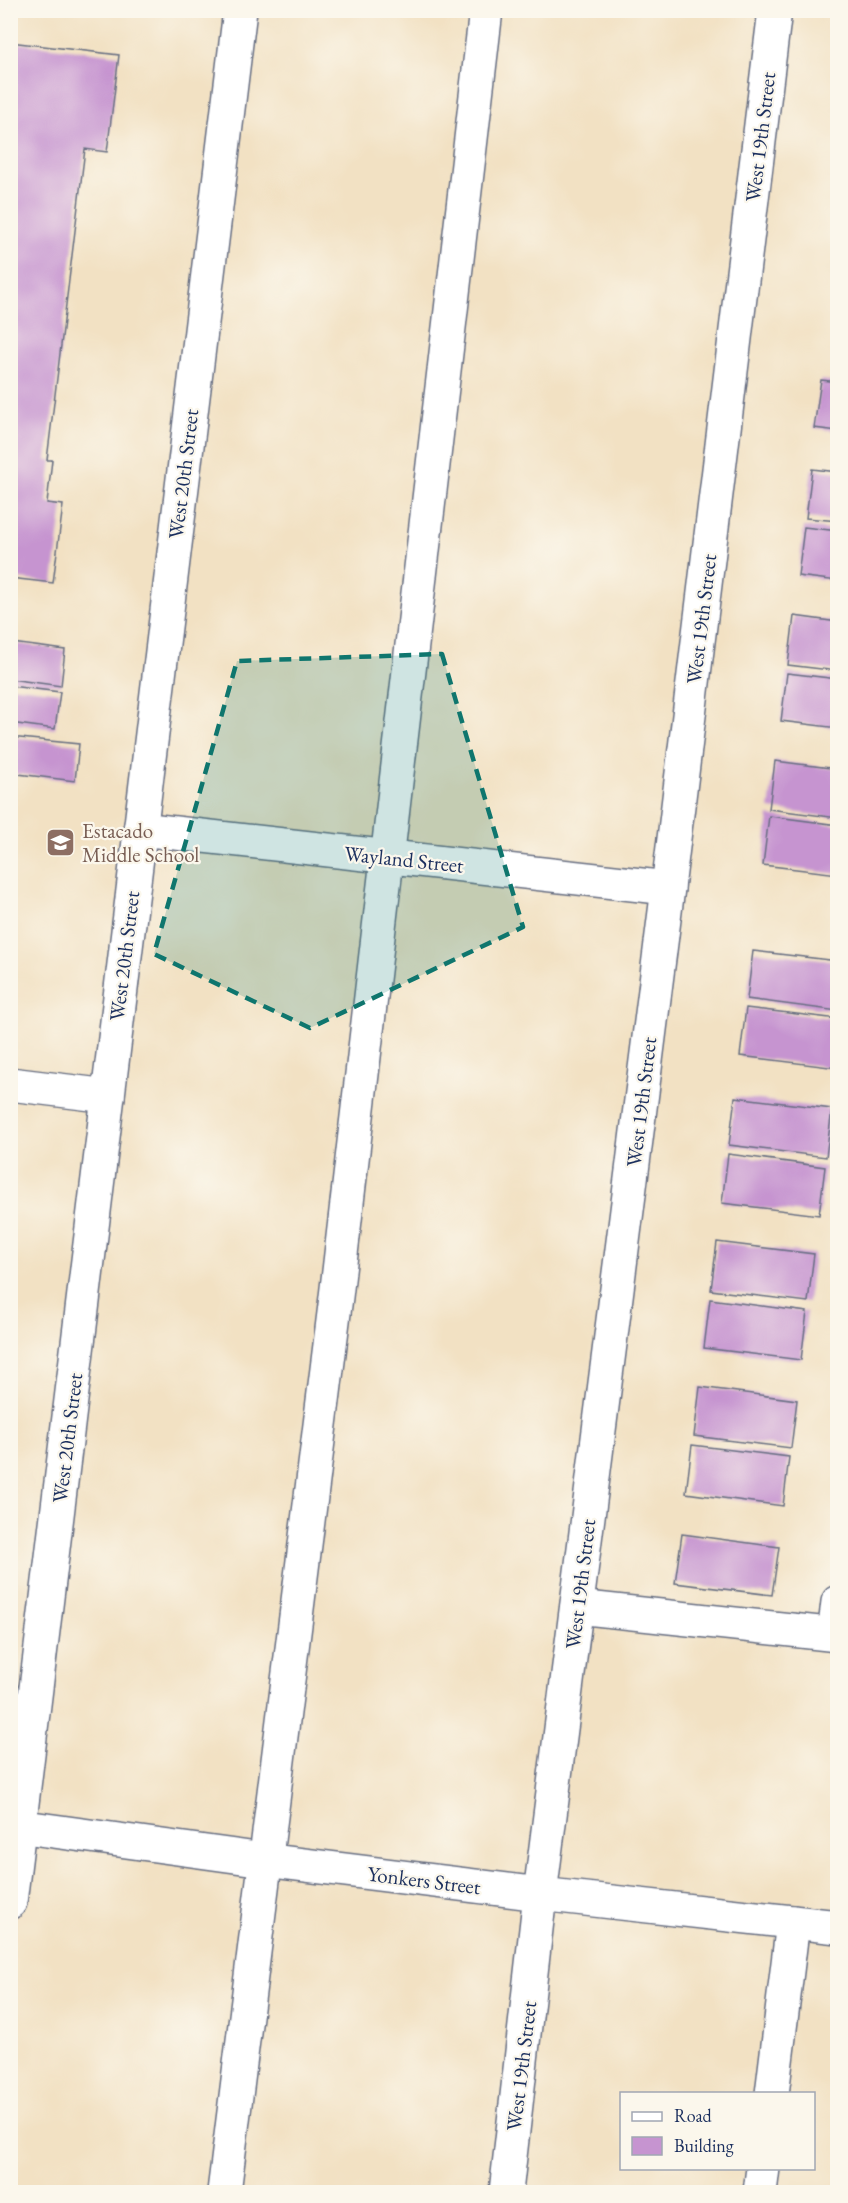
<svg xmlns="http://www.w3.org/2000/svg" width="848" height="2203" font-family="'EB Garamond',serif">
  <rect width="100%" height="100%" fill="#fbf7ec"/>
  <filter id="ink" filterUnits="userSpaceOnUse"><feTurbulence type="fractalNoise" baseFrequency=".0167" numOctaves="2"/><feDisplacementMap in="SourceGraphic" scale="12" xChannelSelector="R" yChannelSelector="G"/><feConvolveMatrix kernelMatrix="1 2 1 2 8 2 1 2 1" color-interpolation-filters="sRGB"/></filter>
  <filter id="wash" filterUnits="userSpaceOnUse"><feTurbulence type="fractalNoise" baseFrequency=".008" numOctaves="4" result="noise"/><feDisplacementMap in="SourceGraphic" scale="24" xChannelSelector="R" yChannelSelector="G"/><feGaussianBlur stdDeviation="1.35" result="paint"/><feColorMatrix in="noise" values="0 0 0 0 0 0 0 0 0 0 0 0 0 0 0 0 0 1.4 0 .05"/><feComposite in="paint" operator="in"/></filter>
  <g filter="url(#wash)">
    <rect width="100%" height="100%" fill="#f2e1c3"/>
    <g id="blocks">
      <g fill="#c694d0">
        <path d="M10,42L119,55L107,152L85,149L47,460H52L47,503L63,505L53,583L10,578Z"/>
        <path d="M821,380L838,382V431L814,428Z"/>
        <path d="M812,469L838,472V521L806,518Z"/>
        <path d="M804,527L838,531V581L798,576Z"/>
        <path d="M794,616L838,622V671L788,665Z"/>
        <path d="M12,643L65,650L61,686L10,679Z"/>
        <path d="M787,673L838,679V728L781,721Z"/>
        <path d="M10,686L60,692L55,729L10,723Z"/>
        <path d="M10,737L79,744L75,781L10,773Z"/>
        <path d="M775,761L838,769V818L769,809Z"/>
        <path d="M769,816L838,825V874L763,865Z"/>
        <path d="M753,951L838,961V1011L747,999Z"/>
        <path d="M746,1008L838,1019L837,1068L740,1056Z"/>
        <path d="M735,1097L832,1109L826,1157L729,1145Z"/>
        <path d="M728,1154L825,1167L819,1215L722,1203Z"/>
        <path d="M717,1242L814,1254L808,1302L711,1290Z"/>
        <path d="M710,1299L807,1312L801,1360L704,1348Z"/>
        <path d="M700,1387L797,1400L791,1448L694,1436Z"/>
        <path d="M692,1445L789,1457L783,1506L686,1493Z"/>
        <path d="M682,1534L779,1547L772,1595L675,1583Z"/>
      </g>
    </g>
  </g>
  <g filter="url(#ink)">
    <use href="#blocks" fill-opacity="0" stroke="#666d81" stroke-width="1.5"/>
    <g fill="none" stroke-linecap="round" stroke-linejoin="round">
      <defs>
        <g id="minor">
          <path d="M140,829L668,888"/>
          <path d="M10,1084L108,1096"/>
          <path d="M577,1607L838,1635"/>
          <path d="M834,1635L838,1602"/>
          <path d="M10,1825L264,1860L540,1894L838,1927"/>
          <path d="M10,1902L240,10"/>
          <path d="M772,2094L793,1922"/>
          <path d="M224,2192L336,1297L486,10"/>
          <path d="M506,2192L540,1894L668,888L775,10"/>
          <path d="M760,2192L763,2168"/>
        </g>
      </defs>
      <use href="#minor" stroke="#666d81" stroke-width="36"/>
      <use href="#minor" stroke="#fff" stroke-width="33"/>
    </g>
  </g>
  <path fill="#0f766e" fill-opacity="0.2" stroke="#0f766e" stroke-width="4.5" stroke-dasharray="12 8" stroke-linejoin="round" d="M442,654L523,927L310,1028L154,954L237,661Z"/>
  <defs>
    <symbol id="school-square" viewBox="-11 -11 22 22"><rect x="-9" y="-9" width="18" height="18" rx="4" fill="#8d6e63" stroke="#fbf7ec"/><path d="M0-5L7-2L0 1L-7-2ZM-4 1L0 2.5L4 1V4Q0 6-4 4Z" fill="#fff"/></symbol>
  </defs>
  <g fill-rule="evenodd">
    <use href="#school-square" x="44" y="826" width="33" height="33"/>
  </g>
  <g text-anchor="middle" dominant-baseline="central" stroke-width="4.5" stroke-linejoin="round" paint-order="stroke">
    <g font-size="21" fill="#1b2f5e" stroke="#fbf7ec">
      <text transform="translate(760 137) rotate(-83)">West 19th Street</text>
      <text transform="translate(183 474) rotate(-83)">West 20th Street</text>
      <text transform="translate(701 619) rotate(-83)">West 19th Street</text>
      <text transform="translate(404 859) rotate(6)">Wayland Street</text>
      <text transform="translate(124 956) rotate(-83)">West 20th Street</text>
      <text transform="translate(641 1102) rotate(-83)">West 19th Street</text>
      <text transform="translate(67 1438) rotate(-83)">West 20th Street</text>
      <text transform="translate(580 1584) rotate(-83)">West 19th Street</text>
      <text transform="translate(424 1880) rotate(7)">Yonkers Street</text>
      <text transform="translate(521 2066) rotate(-83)">West 19th Street</text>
    </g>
    <g font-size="21" fill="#785e54" stroke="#fbf7ec" text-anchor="start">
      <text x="82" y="830">Estacado<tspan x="82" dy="24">Middle School</tspan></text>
    </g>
  </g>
  <rect width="848" height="2203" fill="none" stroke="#fbf7ec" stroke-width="36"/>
  <rect x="620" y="2092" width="195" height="78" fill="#fbf7ec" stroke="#a1a7b3" stroke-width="1.5"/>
  <rect x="632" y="2112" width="30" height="9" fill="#ffffff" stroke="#a1a7b3" stroke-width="1.5"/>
  <text x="674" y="2122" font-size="18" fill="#1b2f5e">Road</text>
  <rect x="632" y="2137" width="30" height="18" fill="#c694d0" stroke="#a1a7b3" stroke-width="1.5"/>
  <text x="674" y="2152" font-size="18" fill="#1b2f5e">Building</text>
</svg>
